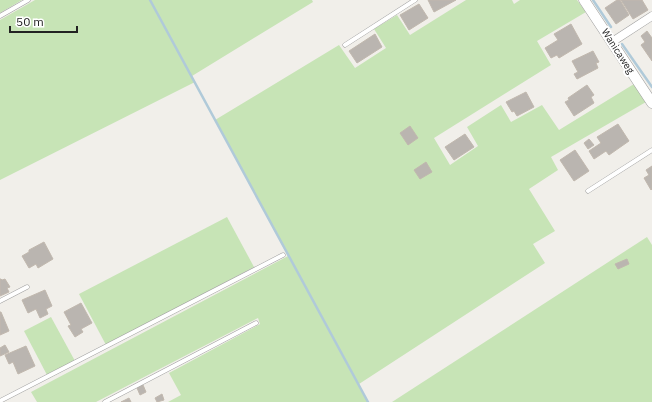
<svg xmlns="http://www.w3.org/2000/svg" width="652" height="402" font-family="'IBM Plex Sans',sans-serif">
  <rect width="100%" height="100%" fill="#f1efea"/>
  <g fill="#c7e4b6">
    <path d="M0,0H22L0,13Z"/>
    <path d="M35,0H312L313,2L192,76L195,82L0,180V20Z"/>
    <path d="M466,0H512L514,4L520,0H577L586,12L537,41L551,65L434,138L450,165L478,146L467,127L501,105L511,122L542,105L559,130L634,84L646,102L551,157L558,170L529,189L555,231L533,244L545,263L359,384L368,402H168L181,395L169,373L260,324L258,318L96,402H37L31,392L288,256L215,120L339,45L355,68L386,48L374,29L397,15L410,35Z"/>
    <path d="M227,217L254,267L106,345L79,294Z"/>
    <path d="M647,237L652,245V402H392Z"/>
    <path d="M51,317L75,361L47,375L24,331Z"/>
  </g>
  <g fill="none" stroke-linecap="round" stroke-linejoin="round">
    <g stroke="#b0cad9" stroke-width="2.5">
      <path d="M150,0L368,402"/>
      <path d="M593,0L611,27"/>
      <path d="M622,44L652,87"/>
    </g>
  </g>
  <g fill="#bab5b0" stroke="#c1b8ae">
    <path d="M428,0H456L434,12Z"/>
    <path d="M617,0H620L629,15L616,24L605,8Z"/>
    <path d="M621,0H642L648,10L633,19Z"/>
    <path d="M419,4L428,18L409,30L400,15Z"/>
    <path d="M571,24L582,44L559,58L557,55L551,58L545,48L558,40L554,34Z"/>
    <path d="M647,31L652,38V61L641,45L645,42L641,36Z"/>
    <path d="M375,34L382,47L357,63L349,51Z"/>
    <path d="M593,51L599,62L596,63L598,68L577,79L574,74L578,72L572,61Z"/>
    <path d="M587,85L594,95L591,97L594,103L574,116L565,102L569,100L568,98Z"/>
    <path d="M526,92L534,107L517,116L514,111L512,112L506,102Z"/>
    <path d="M618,124L629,141L609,155L606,151L594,159L589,151L601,143L597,137Z"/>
    <path d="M410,126L418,138L408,145L400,133Z"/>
    <path d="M465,134L474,147L454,160L445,147Z"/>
    <path d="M589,139L594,145L588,149L584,143Z"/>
    <path d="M575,150L589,171L574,181L560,160Z"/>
    <path d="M426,162L432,172L420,179L414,170Z"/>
    <path d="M652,166V189L651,190L644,178L649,175L646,170Z"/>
    <path d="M44,242L53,259L38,268L36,264L29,268L22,256L29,252V250Z"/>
    <path d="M627,259L629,264L618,269L615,264Z"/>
    <path d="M0,279H1L2,280L5,279L10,287L7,288L9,292L0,296Z"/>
    <path d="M45,290L52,306L46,309L48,314L40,318L36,309L28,313L22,300Z"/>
    <path d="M81,303L92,323L81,329L83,332L75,337L68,326L71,325L64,312Z"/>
    <path d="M0,312H1L9,331L0,335Z"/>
    <path d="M5,345L9,352L0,356V348Z"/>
    <path d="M26,346L35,366L18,374L13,362L9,364L5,355Z"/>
    <path d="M143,385L146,392L140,395L137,388Z"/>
    <path d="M162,394L164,400L157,402L155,398Z"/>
    <path d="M129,398L131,402H121Z"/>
  </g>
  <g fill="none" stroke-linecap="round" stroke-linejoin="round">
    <defs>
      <g id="service">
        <path d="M0,16L28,0"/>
        <path d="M345,45L415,0"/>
        <path d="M588,191L652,150"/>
        <path d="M0,301L27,287"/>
        <path d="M0,401L283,255"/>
        <path d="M105,402L256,323"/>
      </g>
      <path id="minor" d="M612,42L652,16"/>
      <path id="tertiary" d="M584,0L652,103"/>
    </defs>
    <use href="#service" stroke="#9f9f9f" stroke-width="5"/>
    <use href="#minor" stroke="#9f9f9f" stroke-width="9"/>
    <use href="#tertiary" stroke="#9f9f9f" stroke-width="11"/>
    <use href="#service" stroke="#fff" stroke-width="4"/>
    <use href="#minor" stroke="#fff" stroke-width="8"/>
    <use href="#tertiary" stroke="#fff" stroke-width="10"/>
  </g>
  <g text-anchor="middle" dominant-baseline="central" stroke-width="4" stroke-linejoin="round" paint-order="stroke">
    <g font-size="10" fill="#222" stroke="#fff">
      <text transform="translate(618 51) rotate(57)">Wanicaweg</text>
    </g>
  </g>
  <path d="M10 26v6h67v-6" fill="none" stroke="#222222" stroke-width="2"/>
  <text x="16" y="26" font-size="12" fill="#222222" stroke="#ffffff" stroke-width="3" paint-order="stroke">50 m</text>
</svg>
